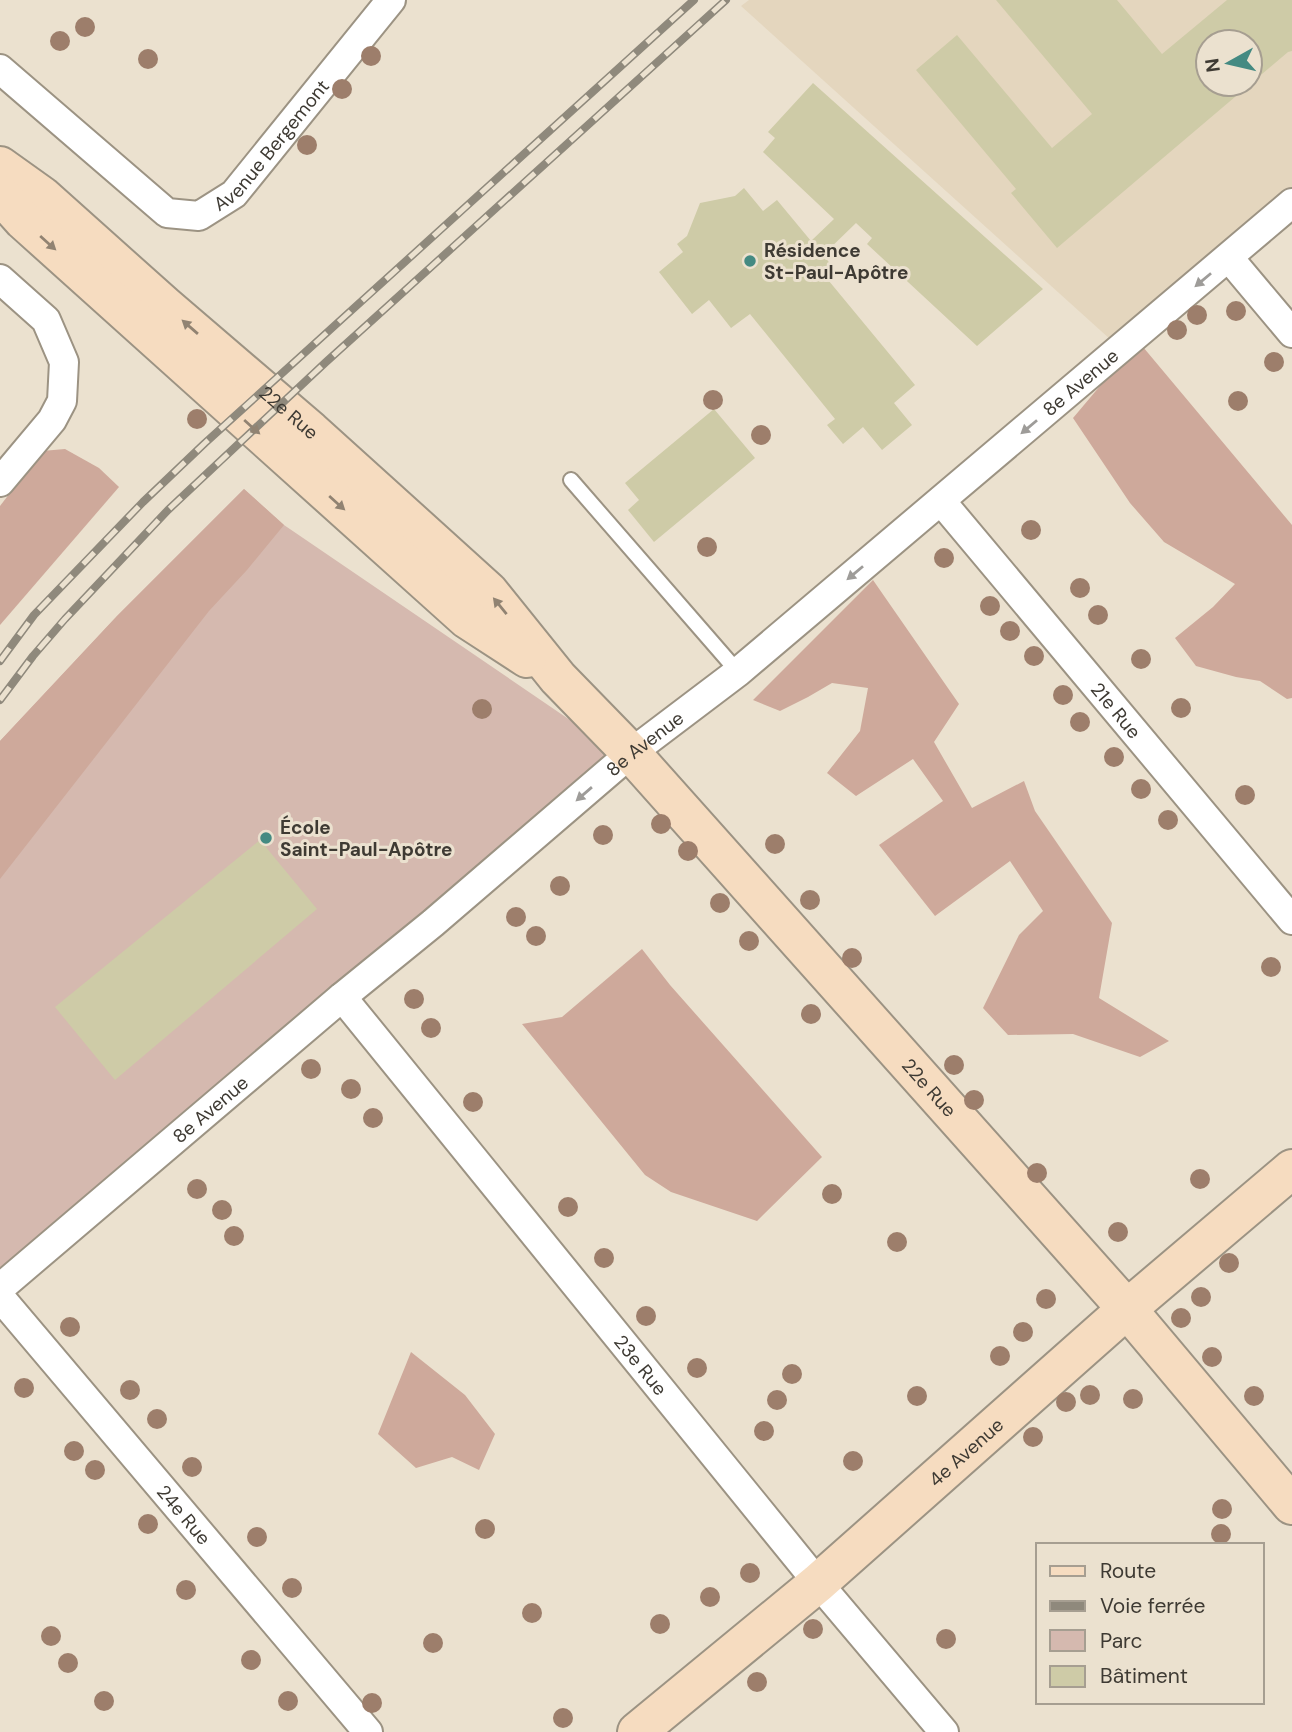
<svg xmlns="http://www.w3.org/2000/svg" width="1292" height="1732" font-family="'DM Sans',sans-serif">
  <rect width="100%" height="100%" fill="#ebe1cf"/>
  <path fill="#e4d6be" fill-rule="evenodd" d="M749,0H1292V203L1121,349L741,6ZM1208,42H1250V84H1208Z"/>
  <path fill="#d5b9af" d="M244,489L284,525L611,748L631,753L0,1271V741L117,616Z"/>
  <g fill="#cea99b">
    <path d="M1138,341L1292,525V698L1287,699L1260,681L1236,677L1196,666L1175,638L1213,607L1235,584L1164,542L1130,503L1073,418Z"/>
    <path d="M65,449L99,468L119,487L0,625V506L42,451Z"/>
    <path d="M244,489L284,525L247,570L209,611L0,879V741L117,616Z"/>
    <path d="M873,580L959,704L934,742L972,808L1024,781L1035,811L1112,923L1099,998L1169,1041L1140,1057L1073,1034L1008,1035L983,1008L1019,935L1043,911L1010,861L935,916L879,845L943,801L913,759L856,796L827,773L860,731L868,688L832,683L808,697L780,711L753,700Z"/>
    <path d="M642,949L670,985L822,1157L757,1221L671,1192L645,1175L522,1024L562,1017Z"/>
    <path d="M411,1352L465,1395L495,1434L479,1470L452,1457L416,1468L378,1434Z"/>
  </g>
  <g fill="#cecba7" fill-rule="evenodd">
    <path d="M996,0H1117L1162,54L1227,0H1292V51L1288,52L1057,248L1011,193L1016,189L916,70L957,35L1052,148L1092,114ZM1208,42H1250V84H1208Z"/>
    <path d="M813,83L1043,289L977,346L867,244L872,238L856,223L823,255L833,267L824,275L915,385L894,403L912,425L882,450L863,427L843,444L827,425L835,419L750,314L731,328L709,300L692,314L659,272L683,252L677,244L687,236L700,203L735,196L744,188L763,211L777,200L811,241L834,219L763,152L775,138L768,132Z"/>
    <path d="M714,409L755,458L654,542L628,510L639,500L625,483Z"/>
    <path d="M260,840L317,909L115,1080L55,1007Z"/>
  </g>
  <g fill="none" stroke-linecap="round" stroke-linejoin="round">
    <defs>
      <path id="lane" d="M571,480L738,672"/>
      <g id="street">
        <path id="s1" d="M0,69L167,213L199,216L234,194L391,0"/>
        <path d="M1229,258L1292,333"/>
        <path d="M0,279L46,320L64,362L62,401L52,420L0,482"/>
        <path id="s2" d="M941,501L1292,920"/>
        <path id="s3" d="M342,997L818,1583L944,1732"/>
        <path id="s4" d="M0,1288L342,997L433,923L631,753L738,672L1292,203"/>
        <path id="s5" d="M0,1297L368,1732"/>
      </g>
      <g id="secondary">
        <path id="s6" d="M0,166L42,196L165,306L311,431L488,591L558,678L631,753L1127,1309L1292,1505"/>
        <path d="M0,194L23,220L467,619L527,658"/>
        <path id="s7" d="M637,1732L818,1583L1127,1309L1292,1169"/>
      </g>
    </defs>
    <use href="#lane" stroke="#9c9383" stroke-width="18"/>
    <use href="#street" stroke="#9c9383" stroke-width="32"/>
    <use href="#secondary" stroke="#9c9383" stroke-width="42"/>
    <use href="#lane" stroke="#fff" stroke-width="14"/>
    <use href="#street" stroke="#fff" stroke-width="28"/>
    <use href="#secondary" stroke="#f6dcc0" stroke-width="38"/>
    <defs>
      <g id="rail">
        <path d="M0,661L34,615L143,502L205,443L694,0"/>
        <path d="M0,700L33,656L65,619L168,510L326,362L726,0"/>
      </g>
    </defs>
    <use href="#rail" stroke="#8f897c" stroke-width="8"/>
    <use href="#rail" stroke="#ebe1cf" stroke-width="5" stroke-dasharray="16" stroke-linecap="butt"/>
  </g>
  <g fill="#9d7e6b">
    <circle cx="85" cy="27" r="10"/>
    <circle cx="60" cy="41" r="10"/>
    <circle cx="371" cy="56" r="10"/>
    <circle cx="148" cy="59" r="10"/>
    <circle cx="342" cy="89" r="10"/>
    <circle cx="307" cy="145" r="10"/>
    <circle cx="1236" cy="311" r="10"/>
    <circle cx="1197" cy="315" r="10"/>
    <circle cx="1177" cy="330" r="10"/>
    <circle cx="1274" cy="362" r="10"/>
    <circle cx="713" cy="400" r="10"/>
    <circle cx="1238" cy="401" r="10"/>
    <circle cx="197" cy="419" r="10"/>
    <circle cx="761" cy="435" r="10"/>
    <circle cx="1031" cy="530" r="10"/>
    <circle cx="707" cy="547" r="10"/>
    <circle cx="944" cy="558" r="10"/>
    <circle cx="1080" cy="588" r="10"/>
    <circle cx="990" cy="606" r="10"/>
    <circle cx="1098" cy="615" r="10"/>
    <circle cx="1010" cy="631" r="10"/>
    <circle cx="1034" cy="656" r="10"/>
    <circle cx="1141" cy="659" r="10"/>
    <circle cx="1063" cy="695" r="10"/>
    <circle cx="1181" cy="708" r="10"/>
    <circle cx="482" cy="709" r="10"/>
    <circle cx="1080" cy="722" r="10"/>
    <circle cx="1114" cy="757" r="10"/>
    <circle cx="1141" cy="789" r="10"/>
    <circle cx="1245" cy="795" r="10"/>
    <circle cx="1168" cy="820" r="10"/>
    <circle cx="661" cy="824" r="10"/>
    <circle cx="603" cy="835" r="10"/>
    <circle cx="775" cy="844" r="10"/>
    <circle cx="688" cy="851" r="10"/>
    <circle cx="560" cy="886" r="10"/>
    <circle cx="810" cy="900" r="10"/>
    <circle cx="720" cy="903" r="10"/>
    <circle cx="516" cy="917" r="10"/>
    <circle cx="536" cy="936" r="10"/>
    <circle cx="749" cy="941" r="10"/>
    <circle cx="852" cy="958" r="10"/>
    <circle cx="1271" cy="967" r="10"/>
    <circle cx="414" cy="999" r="10"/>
    <circle cx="811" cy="1014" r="10"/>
    <circle cx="431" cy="1028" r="10"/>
    <circle cx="954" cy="1065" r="10"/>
    <circle cx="311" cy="1069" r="10"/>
    <circle cx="351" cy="1089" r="10"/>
    <circle cx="974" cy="1100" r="10"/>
    <circle cx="473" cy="1102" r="10"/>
    <circle cx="373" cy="1118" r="10"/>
    <circle cx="1037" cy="1173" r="10"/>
    <circle cx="1200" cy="1179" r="10"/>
    <circle cx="197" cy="1189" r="10"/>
    <circle cx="832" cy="1194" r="10"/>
    <circle cx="568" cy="1207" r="10"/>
    <circle cx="222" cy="1210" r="10"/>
    <circle cx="1118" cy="1232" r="10"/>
    <circle cx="234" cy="1236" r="10"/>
    <circle cx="897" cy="1242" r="10"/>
    <circle cx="604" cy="1258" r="10"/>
    <circle cx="1229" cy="1263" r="10"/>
    <circle cx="1201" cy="1297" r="10"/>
    <circle cx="1046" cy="1299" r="10"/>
    <circle cx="646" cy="1316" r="10"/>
    <circle cx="1181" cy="1318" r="10"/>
    <circle cx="70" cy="1327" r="10"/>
    <circle cx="1023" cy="1332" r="10"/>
    <circle cx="1000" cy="1356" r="10"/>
    <circle cx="1212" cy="1357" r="10"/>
    <circle cx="697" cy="1368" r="10"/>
    <circle cx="792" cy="1374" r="10"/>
    <circle cx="24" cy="1388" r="10"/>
    <circle cx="130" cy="1390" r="10"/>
    <circle cx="1090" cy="1395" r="10"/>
    <circle cx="917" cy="1396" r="10"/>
    <circle cx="1254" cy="1396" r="10"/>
    <circle cx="1133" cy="1399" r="10"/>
    <circle cx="777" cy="1400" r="10"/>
    <circle cx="1066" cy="1402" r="10"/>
    <circle cx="157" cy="1419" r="10"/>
    <circle cx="764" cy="1431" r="10"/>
    <circle cx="1033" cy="1437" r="10"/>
    <circle cx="74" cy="1451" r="10"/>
    <circle cx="853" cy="1461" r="10"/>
    <circle cx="192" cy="1467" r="10"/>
    <circle cx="95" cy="1470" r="10"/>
    <circle cx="1222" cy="1509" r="10"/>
    <circle cx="148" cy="1524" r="10"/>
    <circle cx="485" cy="1529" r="10"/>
    <circle cx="1221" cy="1534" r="10"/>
    <circle cx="257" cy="1537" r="10"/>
    <circle cx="750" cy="1573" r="10"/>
    <circle cx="292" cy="1588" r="10"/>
    <circle cx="186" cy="1590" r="10"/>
    <circle cx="710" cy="1597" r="10"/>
    <circle cx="532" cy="1613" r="10"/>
    <circle cx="660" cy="1624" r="10"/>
    <circle cx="813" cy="1629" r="10"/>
    <circle cx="51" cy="1636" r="10"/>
    <circle cx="946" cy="1639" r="10"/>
    <circle cx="433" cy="1643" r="10"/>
    <circle cx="251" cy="1660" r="10"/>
    <circle cx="68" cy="1663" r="10"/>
    <circle cx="757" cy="1682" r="10"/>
    <circle cx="104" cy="1701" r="10"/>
    <circle cx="288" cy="1701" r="10"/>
    <circle cx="372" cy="1703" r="10"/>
    <circle cx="563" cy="1718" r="10"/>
  </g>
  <defs><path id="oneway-solid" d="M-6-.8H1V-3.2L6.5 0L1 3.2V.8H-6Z" transform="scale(1.75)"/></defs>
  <g fill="#918372">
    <use href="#oneway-solid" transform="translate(48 243) rotate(42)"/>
    <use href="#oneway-solid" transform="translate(190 327) rotate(-139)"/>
    <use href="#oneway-solid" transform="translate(252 427) rotate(42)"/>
    <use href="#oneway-solid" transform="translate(337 503) rotate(42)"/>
    <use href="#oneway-solid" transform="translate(500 606) rotate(-129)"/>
  </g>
  <g fill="#9e9c99">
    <use href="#oneway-solid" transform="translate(1203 280) rotate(140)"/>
    <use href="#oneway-solid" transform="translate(1029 427) rotate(140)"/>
    <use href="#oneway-solid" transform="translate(855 573) rotate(140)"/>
    <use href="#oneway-solid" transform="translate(584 794) rotate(139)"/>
  </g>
  <g fill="#448a82" stroke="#ebe1cf" stroke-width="2.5">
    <circle cx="750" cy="261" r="7"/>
    <circle cx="266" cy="838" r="7"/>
  </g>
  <g text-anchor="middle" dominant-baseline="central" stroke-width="6" stroke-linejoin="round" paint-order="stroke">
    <g font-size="19" fill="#3e3a33" stroke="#ebe1cf">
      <text stroke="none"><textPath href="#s1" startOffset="355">Avenue Bergemont</textPath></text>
      <text stroke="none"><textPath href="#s4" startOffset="1410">8e Avenue</textPath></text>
      <text stroke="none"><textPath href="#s6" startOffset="380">22e Rue</textPath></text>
      <text stroke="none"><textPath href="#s2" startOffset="273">21e Rue</textPath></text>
      <text stroke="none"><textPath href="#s4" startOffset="844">8e Avenue</textPath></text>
      <text stroke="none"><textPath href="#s6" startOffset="1312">22e Rue</textPath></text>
      <text stroke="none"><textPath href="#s4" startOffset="276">8e Avenue</textPath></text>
      <text stroke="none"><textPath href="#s3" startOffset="474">23e Rue</textPath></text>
      <text stroke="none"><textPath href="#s7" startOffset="432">4e Avenue</textPath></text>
      <text stroke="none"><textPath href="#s5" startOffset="285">24e Rue</textPath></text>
    </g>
    <g font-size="19" font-weight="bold" fill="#3e3a33" stroke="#ebe1cf" text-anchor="start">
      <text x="764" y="250">Résidence<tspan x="764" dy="22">St-Paul-Apôtre</tspan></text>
      <text x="280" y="827">École<tspan x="280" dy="22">Saint-Paul-Apôtre</tspan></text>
    </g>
  </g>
  <rect x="1036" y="1543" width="228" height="161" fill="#ebe1cf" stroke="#a69e91" stroke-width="2"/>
  <rect x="1050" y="1566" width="35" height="10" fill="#f6dcc0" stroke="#a69e91" stroke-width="2"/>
  <text x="1100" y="1578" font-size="21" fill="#3e3a33">Route</text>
  <rect x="1050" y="1601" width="35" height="10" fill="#8f897c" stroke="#a69e91" stroke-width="2"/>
  <text x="1100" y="1613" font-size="21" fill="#3e3a33">Voie ferrée</text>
  <rect x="1050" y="1630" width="35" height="21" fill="#d5b9af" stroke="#a69e91" stroke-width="2"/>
  <text x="1100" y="1648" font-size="21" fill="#3e3a33">Parc</text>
  <rect x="1050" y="1666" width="35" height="21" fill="#cecba7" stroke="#a69e91" stroke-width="2"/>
  <text x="1100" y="1683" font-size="21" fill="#3e3a33">Bâtiment</text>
  <g transform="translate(1229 63) rotate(262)"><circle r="33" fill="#ebe1cf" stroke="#a69e91" stroke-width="2"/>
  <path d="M0-5L12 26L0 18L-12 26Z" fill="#448a82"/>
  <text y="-10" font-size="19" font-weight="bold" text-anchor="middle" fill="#3e3a33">N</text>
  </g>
</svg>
